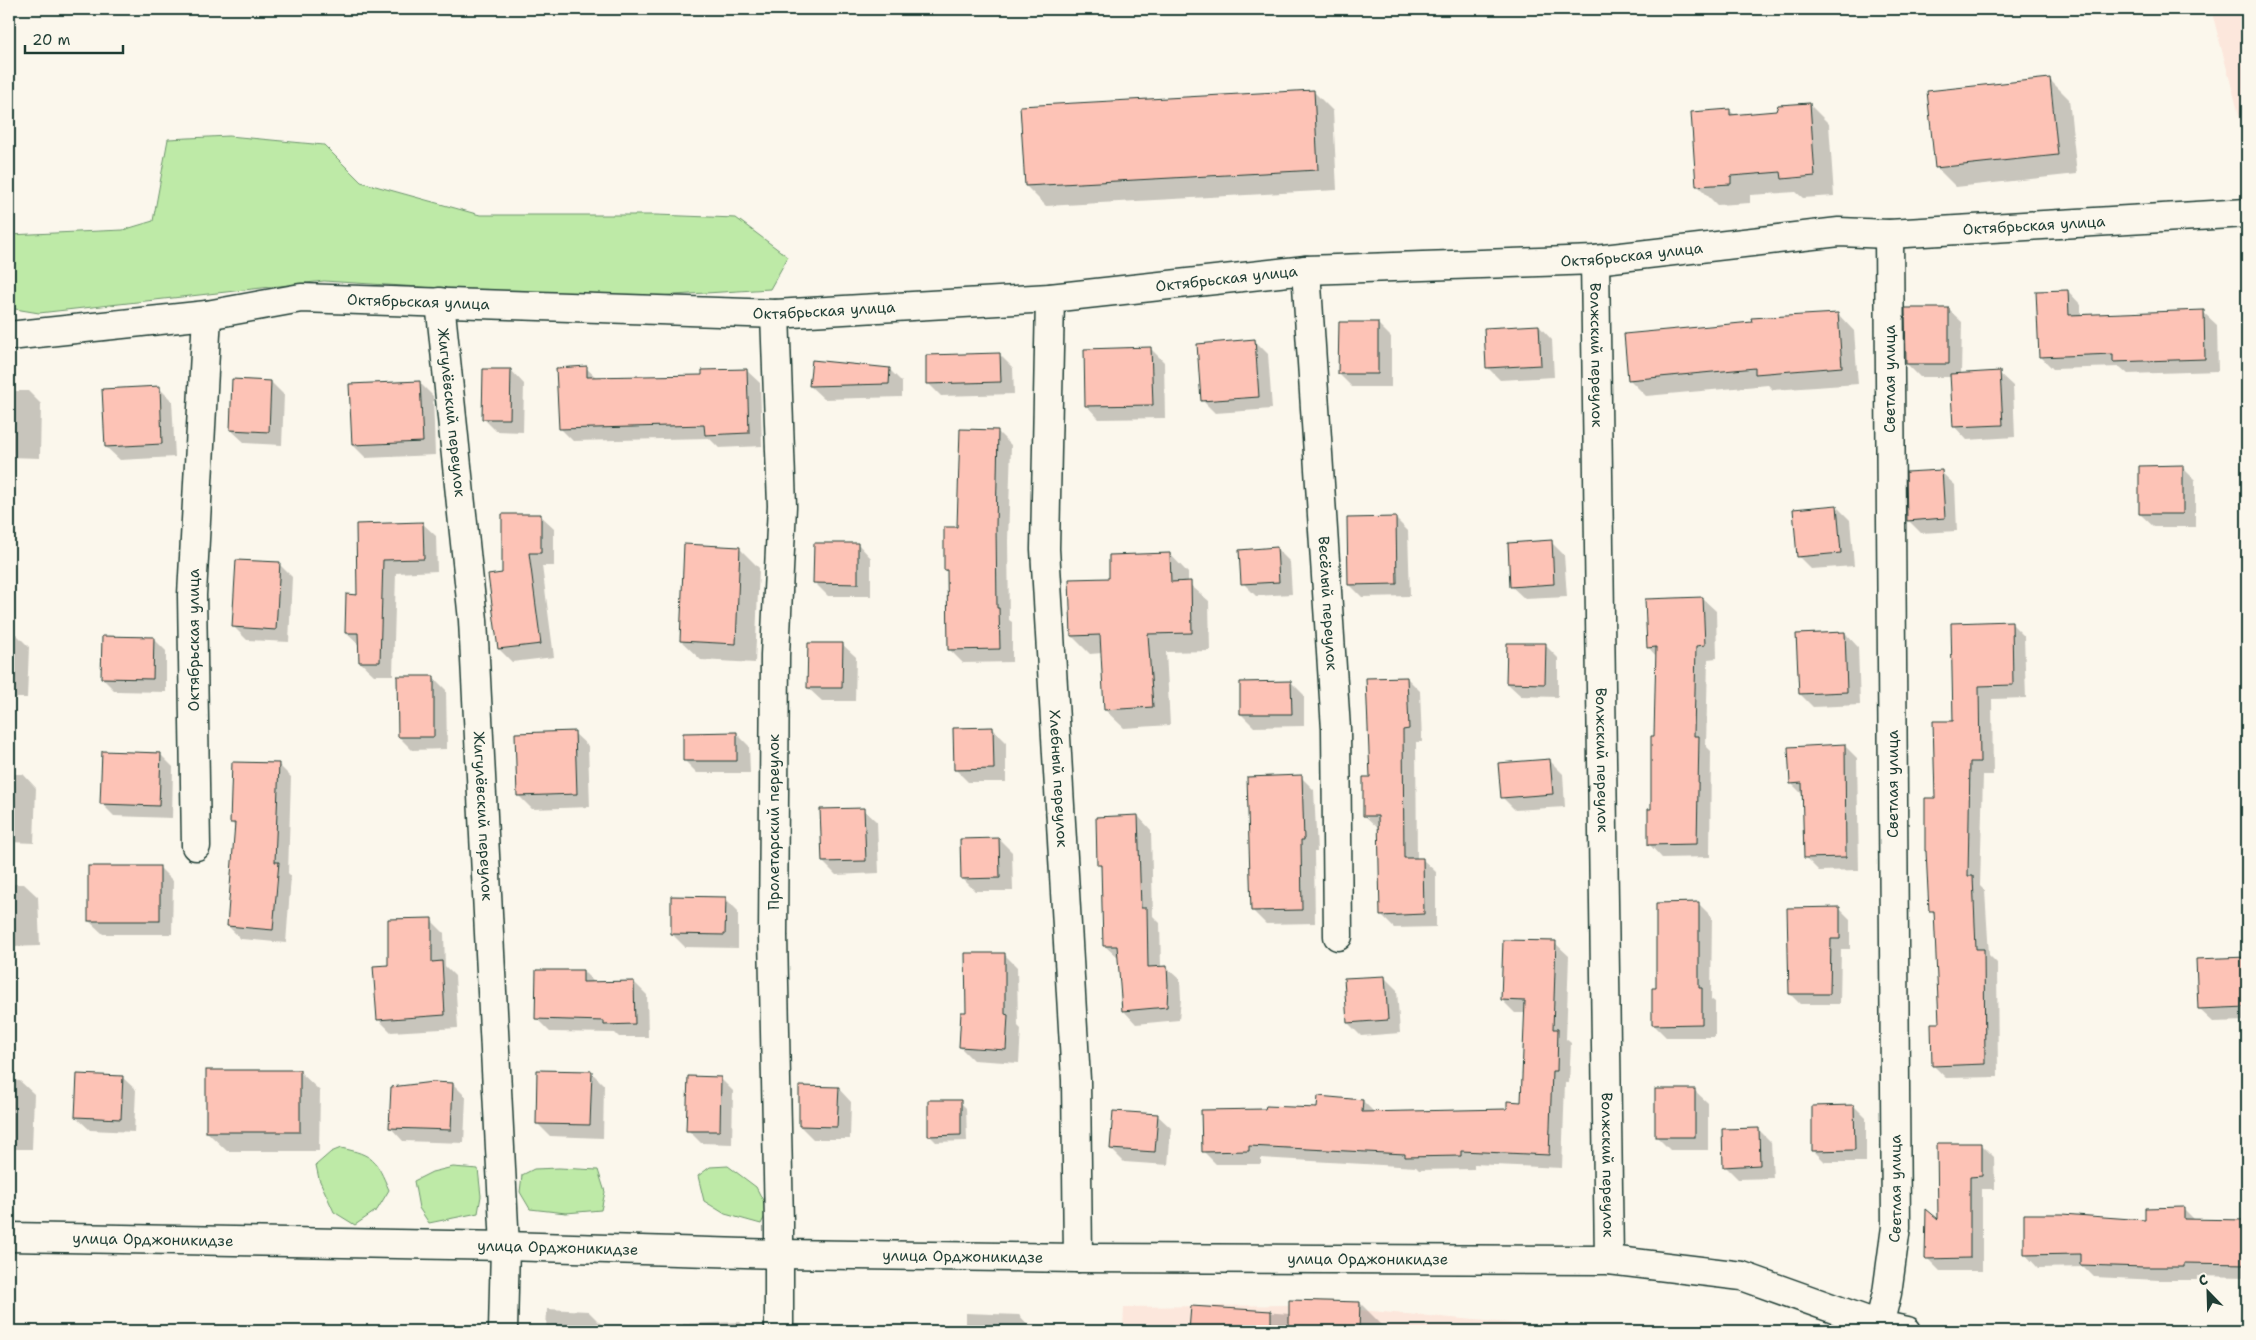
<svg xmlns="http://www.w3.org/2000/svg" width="2256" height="1340" font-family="'Shantell Sans',sans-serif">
  <rect width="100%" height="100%" fill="#fbf7ec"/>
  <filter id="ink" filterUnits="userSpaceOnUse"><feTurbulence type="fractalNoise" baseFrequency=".02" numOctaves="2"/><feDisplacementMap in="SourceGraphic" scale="10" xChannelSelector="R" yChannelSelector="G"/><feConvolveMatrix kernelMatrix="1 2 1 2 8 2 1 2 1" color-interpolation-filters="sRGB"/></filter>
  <g filter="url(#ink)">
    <g fill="#fce7dc">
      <path d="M2211,9H2247V145Z"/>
      <path d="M1360,1302V1310L1600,1331H1359Z"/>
      <path d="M1289,1305V1331H1123L1124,1307Z"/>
    </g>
    <g fill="#beeaa7" stroke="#6e946e">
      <path d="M229,136L324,145L361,182L480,215H656L736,218L788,257L770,289L610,299L324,281L39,313L9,308V235L123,230L153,221L168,139Z"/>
      <path d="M341,1148C374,1155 376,1160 389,1190L377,1210L355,1225L334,1212L319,1179L316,1165L331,1152Z"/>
      <path d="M728,1166L756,1187L768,1210L761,1224L725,1214L704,1201L698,1176L710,1167Z"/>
      <path d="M453,1167L478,1169L481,1196L478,1213L429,1223L419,1208L414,1181L432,1172Z"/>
      <path d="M559,1168L598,1170L605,1192L601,1210L566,1213L530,1209L520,1192L522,1175L534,1169Z"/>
    </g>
    <g fill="#0003">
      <path d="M2049,79L2069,99L2077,174L1956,187L1936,167Z"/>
      <path d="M1313,91L1333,111L1337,190L1046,206L1026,186Z"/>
      <path d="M1809,104L1829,124L1834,196L1803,198L1796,192L1750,195V203L1717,205L1698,186L1729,110L1735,115L1778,112Z"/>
      <path d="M2068,291L2081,305V316L2203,312L2217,325L2218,371L2128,374L2120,367L2053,369L2040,356Z"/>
      <path d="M1948,309L1962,322L1961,375L1999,373L2013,386L2015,437L1967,440L1954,426L1952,377H1920L1907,364Z"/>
      <path d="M1838,314L1854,331L1858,384L1773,390L1768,385L1646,396L1629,379Z"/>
      <path d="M1378,324L1391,337V387H1352L1339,374Z"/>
      <path d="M1539,326L1552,340L1554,377L1500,380L1487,367Z"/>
      <path d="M1255,341L1268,354L1272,409L1215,413L1202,400Z"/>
      <path d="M1151,349L1164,362L1165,418L1099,419L1086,405Z"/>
      <path d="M1000,355L1013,368L1014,394L941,396L928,383Z"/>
      <path d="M813,361L889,369L902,382V397L824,399L810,386Z"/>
      <path d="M586,368L597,378L703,376L746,370L760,383L762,446L719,448L709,438L573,441L560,428Z"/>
      <path d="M511,370L524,384L523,432L496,431L483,418Z"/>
      <path d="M271,382L284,395L282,445L245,443L231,430Z"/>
      <path d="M420,383L433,396L435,455L366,458L353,445Z"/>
      <path d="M159,388L172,401L175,457L120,460L106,447Z"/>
      <path d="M9,391H28L41,404L40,458L9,457Z"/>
      <path d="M998,432L1011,445L1008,541L1009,620L1012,622V662L963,663L950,650L948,572L946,570L958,528Z"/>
      <path d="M2182,467L2195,480V527H2154L2140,514Z"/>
      <path d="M1941,472L1955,485L1957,531L1921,533L1908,520Z"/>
      <path d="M1837,507L1850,520L1854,566L1811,569L1798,556Z"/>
      <path d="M540,515L554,528V566H542L554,657L512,662L499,649L504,574Z"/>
      <path d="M1395,518L1408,531L1410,596L1362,597L1349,584Z"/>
      <path d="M422,523L436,536L437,571L396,573L393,675H374L360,662V646L346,633L359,596L357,525Z"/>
      <path d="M1551,542L1564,555L1567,597L1525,599L1511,586Z"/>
      <path d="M858,544L871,558V596H828L815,583Z"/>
      <path d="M739,548L759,568L755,663L701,660L681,641Z"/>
      <path d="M1277,549L1290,562L1292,594L1256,596L1243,583Z"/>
      <path d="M1170,554L1188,573V583L1209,601L1210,651L1166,652L1170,725L1124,728L1105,710L1102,653L1090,654L1072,636L1111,579Z"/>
      <path d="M279,564L292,577L289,642L247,640L234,627Z"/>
      <path d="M1702,598L1716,611L1717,658L1708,659L1706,746L1711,751L1710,857L1662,858L1649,844L1653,810L1657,657L1648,647Z"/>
      <path d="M2011,623L2024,636L2026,698L1992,699L1993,775H1983L1980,886L1985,891L1989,955L1997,963L1998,1077L1946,1078L1933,1065L1941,1024L1935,915L1931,910L1928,853L1926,851L1954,722Z"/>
      <path d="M1845,633L1858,647L1860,705L1813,707L1800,694Z"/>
      <path d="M9,634H16L29,647L27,698H9Z"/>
      <path d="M153,638L166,651V692L115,691L102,678Z"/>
      <path d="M842,644L856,657L855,701H822L808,688Z"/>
      <path d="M1545,645L1558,658V697L1521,696L1507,683Z"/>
      <path d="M433,677L446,690L447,749L412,750L399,737Z"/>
      <path d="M1407,678L1420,691L1422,742H1416L1417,859H1422L1436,872V927L1394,928L1381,915L1379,829L1365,816L1371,778Z"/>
      <path d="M1291,682L1304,695V726L1254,727L1241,714Z"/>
      <path d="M992,728L1006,742V782H968L955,769Z"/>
      <path d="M574,733L588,746L590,807L532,809L518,795Z"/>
      <path d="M736,733L749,746L750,773H697L684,760Z"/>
      <path d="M1844,745L1857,758L1859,870L1819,871L1806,858L1804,796L1791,783Z"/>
      <path d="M160,754L173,767L172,818L114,816L101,803Z"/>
      <path d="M1550,761L1563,774L1565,807L1515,810L1502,797Z"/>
      <path d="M278,764L291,777L288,873L291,876L286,943L241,939L228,926L236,828L231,822Z"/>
      <path d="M9,774H23L36,788L34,843L9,842Z"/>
      <path d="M1301,777L1314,790L1317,852H1314L1315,923L1266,924L1253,911Z"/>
      <path d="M863,809L877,822L879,873L836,875L823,862Z"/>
      <path d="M1138,816L1151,830L1153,916L1160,923L1161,968L1166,967L1180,980L1181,999L1179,1020L1136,1024L1123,1010L1119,959L1105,946L1103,869L1099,865Z"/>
      <path d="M999,839L1012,852L1013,891H975L962,878Z"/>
      <path d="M159,867L173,881L172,934H103L89,921Z"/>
      <path d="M9,884H24L38,897L40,946L9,947Z"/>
      <path d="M725,898L738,911V948L685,947L672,934Z"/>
      <path d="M1699,904L1712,917L1711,999L1715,1002V1037H1666L1653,1024L1657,989Z"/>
      <path d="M1839,908L1850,919V949H1841L1840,1004H1800L1790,994Z"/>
      <path d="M431,920L444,933L445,966L455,976L458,1028L391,1032L378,1019L390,966Z"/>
      <path d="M1555,943L1569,956L1566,1039L1571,1043L1569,1083H1565L1562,1168L1474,1164V1169L1419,1170L1416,1167L1261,1158V1164H1216L1203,1151L1318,1109L1363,1101L1375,1113L1508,1110L1522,1103L1526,1013H1515L1502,1000Z"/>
      <path d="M1004,954L1017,967L1018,1026L1021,1029L1019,1063L973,1060L960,1047L967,1013Z"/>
      <path d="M2247,958V1021L2213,1022L2199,1009L2198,961Z"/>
      <path d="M583,971L595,983L634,982L647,995L648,1037H619L615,1033L550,1032L537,1019Z"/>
      <path d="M1384,977L1397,990L1400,1033L1361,1036L1348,1023Z"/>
      <path d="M300,1072L320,1091L319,1151H227L207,1132Z"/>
      <path d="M591,1072L604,1085L603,1138L550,1136L537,1123Z"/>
      <path d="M122,1077L136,1090L134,1132L90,1130L76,1117Z"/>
      <path d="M720,1078L733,1091L732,1144L701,1143L688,1130Z"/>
      <path d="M9,1080L20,1081L34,1094L32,1149H9Z"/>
      <path d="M453,1084L466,1097L464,1143L403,1141L390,1127Z"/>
      <path d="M838,1088L851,1102L850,1139H813L800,1126Z"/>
      <path d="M1694,1090L1708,1103V1150H1670L1657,1137Z"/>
      <path d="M960,1102L966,1108L967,1141L936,1142L929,1135Z"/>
      <path d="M1854,1106L1866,1118V1162H1825L1813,1150Z"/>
      <path d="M1157,1115L1171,1128L1168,1165L1124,1162L1111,1149Z"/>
      <path d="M1758,1129L1771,1142L1773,1178L1738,1179L1725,1166Z"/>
      <path d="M1981,1144L1994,1157L1995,1189H1982V1271H1940L1927,1258L1939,1222Z"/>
      <path d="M2184,1209L2196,1221L2247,1222V1277L2197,1276V1280H2159L2094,1277L2084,1267L2038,1268L2025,1254Z"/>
      <path d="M1360,1303L1384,1327V1331H1191L1193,1307L1290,1314Z"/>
      <path d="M547,1309L588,1311L601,1324V1331H546Z"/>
      <path d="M966,1313L1019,1315L1034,1331H966Z"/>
      <path d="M740,1322L750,1331H683V1324Z"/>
      <path d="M18,1329L68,1331H18Z"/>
    </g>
    <g fill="#fdc3b6" stroke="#1f3d34">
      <path d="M2050,78L2058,155L1935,168L1927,91Z"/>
      <path d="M1314,90L1318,170L1025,186L1020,106Z"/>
      <path d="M1810,103L1815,176L1782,179L1781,172L1731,176V184L1696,186L1691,112L1730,109V115L1776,111L1778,105Z"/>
      <path d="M2068,290L2069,315L2204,310L2205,359L2113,362V354L2039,357L2036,291Z"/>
      <path d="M1905,308H1949V364H1906Z"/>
      <path d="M1838,313L1842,367L1755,374V368L1628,380L1624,334L1752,322L1751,318Z"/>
      <path d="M1339,322H1378V374H1338Z"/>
      <path d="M1539,325L1541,365L1486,368L1484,328Z"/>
      <path d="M1255,339L1259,397L1201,401L1197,344Z"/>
      <path d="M1151,347L1153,405L1085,406L1084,349Z"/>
      <path d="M1000,353L1001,382L926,384V355Z"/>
      <path d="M812,360L890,368L889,384L809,386Z"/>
      <path d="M587,366V377L702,375V370L747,369L749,433L705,435L704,425L559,429L556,368Z"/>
      <path d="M483,369H511L510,419H482Z"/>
      <path d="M2000,371L2003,425L1953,427L1950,374Z"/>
      <path d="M232,379L271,381L269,432L230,430Z"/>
      <path d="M420,381L423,442L352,445L349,384Z"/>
      <path d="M160,386L162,444L105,447L102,389Z"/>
      <path d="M960,429L998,430L996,527L997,608H999L1000,649L948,650L947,570H944V527H957Z"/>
      <path d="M2183,465V514H2139V466Z"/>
      <path d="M1942,470L1945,518L1907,521L1906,472Z"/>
      <path d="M1837,505L1841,553L1797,557L1793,509Z"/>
      <path d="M502,514H541V553H529L541,644L498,649L488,575L502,573Z"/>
      <path d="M1396,517L1397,584L1348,585L1347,518Z"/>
      <path d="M423,522L424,559L383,560L380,662H359L358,633H345L346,594L357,595L356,524Z"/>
      <path d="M1552,540L1554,584L1510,587L1508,543Z"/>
      <path d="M814,543H858V584L813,583Z"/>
      <path d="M684,544L740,547L736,644L680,641Z"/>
      <path d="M1277,547L1279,582L1241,584L1239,550Z"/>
      <path d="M1170,553L1171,582L1191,581L1192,633L1148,634L1153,707L1104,710L1100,635L1071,636L1069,579L1109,578V555Z"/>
      <path d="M236,560L280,562L276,630L232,627Z"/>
      <path d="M1703,597L1705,645L1696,646L1694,736H1699L1697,844L1648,845V809H1651V736H1654L1656,647L1647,648L1645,599Z"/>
      <path d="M2012,621L2013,685L1979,686L1980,762H1970L1968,876H1973L1976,949H1984L1985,1064L1932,1066L1931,1023H1939L1934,911H1929L1926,851H1925V798H1935L1933,721H1953L1951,623Z"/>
      <path d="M1845,632L1847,692L1799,694L1796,634Z"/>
      <path d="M102,636L154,637L153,679L101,678Z"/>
      <path d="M808,643H843L842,688H807Z"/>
      <path d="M1507,643H1546L1545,684L1506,683Z"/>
      <path d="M397,676H434V737H398Z"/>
      <path d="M1407,677L1409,729L1403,730L1404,858H1423L1424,914L1380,916L1378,816H1363V777H1370L1366,678Z"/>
      <path d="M1291,681L1292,714H1240V682Z"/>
      <path d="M993,727L994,769L954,770L953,728Z"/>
      <path d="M575,731L577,794L517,796L515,733Z"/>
      <path d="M737,732V761H683V733Z"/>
      <path d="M1845,744L1846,857L1804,858L1802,783L1790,784L1788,747Z"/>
      <path d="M102,751L161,753L159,806L100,804Z"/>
      <path d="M1550,759L1553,794L1501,798L1498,763Z"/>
      <path d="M232,762L279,763L275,862H279L273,930L227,926L235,823H230Z"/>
      <path d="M1302,775L1304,840H1301L1302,910L1251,911L1247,777Z"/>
      <path d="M864,808L866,861L822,862L820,809Z"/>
      <path d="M1138,815L1141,908H1147L1148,967L1167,966L1168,985L1167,1007L1122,1011L1117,946H1103L1101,865H1097L1096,817Z"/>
      <path d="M999,838L1000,878L961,879L960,839Z"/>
      <rect x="88" y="866" width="72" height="55"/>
      <path d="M671,896L726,897L725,935L671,934Z"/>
      <path d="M1699,902V988H1702V1024L1652,1025V988H1656V903Z"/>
      <path d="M1840,907V939H1831L1830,994H1789L1787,908Z"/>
      <path d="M432,918V962L442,961L445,1015L377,1020L373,966L388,965V919Z"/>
      <path d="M1503,940L1556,941L1553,1029H1558L1557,1071H1552L1549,1155L1461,1151V1156L1405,1157V1154L1249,1146V1151L1202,1152L1201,1110L1265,1109L1266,1106L1317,1108L1318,1096L1363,1100L1362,1112L1507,1109V1101L1521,1102L1525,1001L1501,1000Z"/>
      <path d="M965,953H1005V1014L1008,1015L1006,1050L959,1047L961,1012H966Z"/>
      <path d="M2247,957V1007L2198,1009L2196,959Z"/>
      <path d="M536,970H583V982L634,981L635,1024L604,1025V1021L535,1019Z"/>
      <path d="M1385,976L1388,1020L1347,1023L1344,978Z"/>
      <rect x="206" y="1070" width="94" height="62"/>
      <path d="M537,1070L592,1071L590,1125L536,1124Z"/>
      <path d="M77,1074L123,1076L121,1119L75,1117Z"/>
      <path d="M688,1076L721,1077L720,1131H686Z"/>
      <path d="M433,1082L453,1083L451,1130L389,1128L391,1087Z"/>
      <path d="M799,1086L839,1087L837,1127L799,1126Z"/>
      <rect x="1655" y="1089" width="40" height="48"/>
      <path d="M928,1100H961V1135L928,1136Z"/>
      <path d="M1854,1105L1855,1150L1812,1151V1106Z"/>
      <path d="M1113,1111L1158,1114L1155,1152L1110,1149Z"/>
      <path d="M1759,1128L1760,1165L1723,1167L1722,1129Z"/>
      <path d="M1937,1143H1982V1176L1970,1177V1258L1925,1259L1926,1209L1938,1219Z"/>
      <path d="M2184,1207V1219L2247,1220V1264L2184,1263V1267H2145L2080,1265V1254L2024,1255V1214H2062L2145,1220V1208Z"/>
      <path d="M1289,1300L1360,1302L1359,1331H1289Z"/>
      <path d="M1191,1306L1271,1311V1331H1189Z"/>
    </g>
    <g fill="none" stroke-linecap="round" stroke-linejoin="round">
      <defs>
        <g id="street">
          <path id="s1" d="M1595,260L1609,1260"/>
          <path id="s2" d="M1306,270L1336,729L1338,936"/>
          <path id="s3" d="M1050,298L1045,549L1076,1080L1078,1258"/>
          <path id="s4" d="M440,302L473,620L505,1246L503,1331"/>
          <path d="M775,314L782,506L775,655L773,936L779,1223V1331"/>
          <path id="s5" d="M9,336L207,315L301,298L775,314L1050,298L1306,270L1595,260L1839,232L1889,234L2247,213"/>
          <path d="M196,846L192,595L207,315"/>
          <path id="s6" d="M1879,1325L1887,1293L1896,1227L1889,234"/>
        </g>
        <g id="secondary">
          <path id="s7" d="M9,1237L505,1246L780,1254L1078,1258L1609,1260L1742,1276L1879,1325L1907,1331"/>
        </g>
      </defs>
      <use href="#street" stroke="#1f3d34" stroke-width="31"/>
      <use href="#secondary" stroke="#1f3d34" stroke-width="31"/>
      <use href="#street" stroke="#fbf7ec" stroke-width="28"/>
      <use href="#secondary" stroke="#fbf7ec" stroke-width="28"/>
    </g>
  </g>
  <g text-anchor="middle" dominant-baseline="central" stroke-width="4.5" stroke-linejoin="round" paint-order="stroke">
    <g font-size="15" fill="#1f3d34" stroke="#fbf7ec">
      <text stroke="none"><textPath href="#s5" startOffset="2032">Октябрьская улица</textPath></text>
      <text stroke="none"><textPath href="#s5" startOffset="1628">Октябрьская улица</textPath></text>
      <text stroke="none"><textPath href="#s5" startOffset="1222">Октябрьская улица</textPath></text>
      <text stroke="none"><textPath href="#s5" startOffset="412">Октябрьская улица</textPath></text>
      <text stroke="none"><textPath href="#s5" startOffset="818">Октябрьская улица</textPath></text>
      <text stroke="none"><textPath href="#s1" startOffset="95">Волжский переулок</textPath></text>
      <text transform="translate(1890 379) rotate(-90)">Светлая улица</text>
      <text stroke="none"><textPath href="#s4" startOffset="111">Жигулёвский переулок</textPath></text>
      <text stroke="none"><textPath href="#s2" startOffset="334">Весёлый переулок</textPath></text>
      <text transform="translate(194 640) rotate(-90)">Октябрьская улица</text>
      <text stroke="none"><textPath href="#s1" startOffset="500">Волжский переулок</textPath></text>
      <text stroke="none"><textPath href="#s3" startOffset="481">Хлебный переулок</textPath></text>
      <text transform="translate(1893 784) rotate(-90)">Светлая улица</text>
      <text stroke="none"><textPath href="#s4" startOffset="516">Жигулёвский переулок</textPath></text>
      <text transform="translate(774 822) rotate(-90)">Пролетарский переулок</text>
      <text stroke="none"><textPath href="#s1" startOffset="905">Волжский переулок</textPath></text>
      <text stroke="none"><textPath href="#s6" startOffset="138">Светлая улица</textPath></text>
      <text stroke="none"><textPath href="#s7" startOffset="144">улица Орджоникидзе</textPath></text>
      <text stroke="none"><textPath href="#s7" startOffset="549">улица Орджоникидзе</textPath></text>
      <text stroke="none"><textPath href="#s7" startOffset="954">улица Орджоникидзе</textPath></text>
      <text stroke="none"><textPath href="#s7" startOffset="1359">улица Орджоникидзе</textPath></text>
    </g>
  </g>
  <rect width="2256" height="1340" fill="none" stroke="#fbf7ec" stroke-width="30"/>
  <rect x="15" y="15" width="2226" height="1310" fill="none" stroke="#1f3d34" stroke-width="2" filter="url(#ink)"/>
  <g transform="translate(2208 1292) rotate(337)" stroke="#fbf7ec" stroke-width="4" paint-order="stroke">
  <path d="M0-4L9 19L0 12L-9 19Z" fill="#1f3d34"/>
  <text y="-8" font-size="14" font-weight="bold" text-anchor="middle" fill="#1f3d34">С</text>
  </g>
  <path d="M25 45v8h98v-8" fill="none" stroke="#1f3d34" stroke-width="2.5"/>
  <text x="32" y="45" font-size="15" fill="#1f3d34" stroke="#fbf7ec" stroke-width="4" paint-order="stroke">20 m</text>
</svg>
